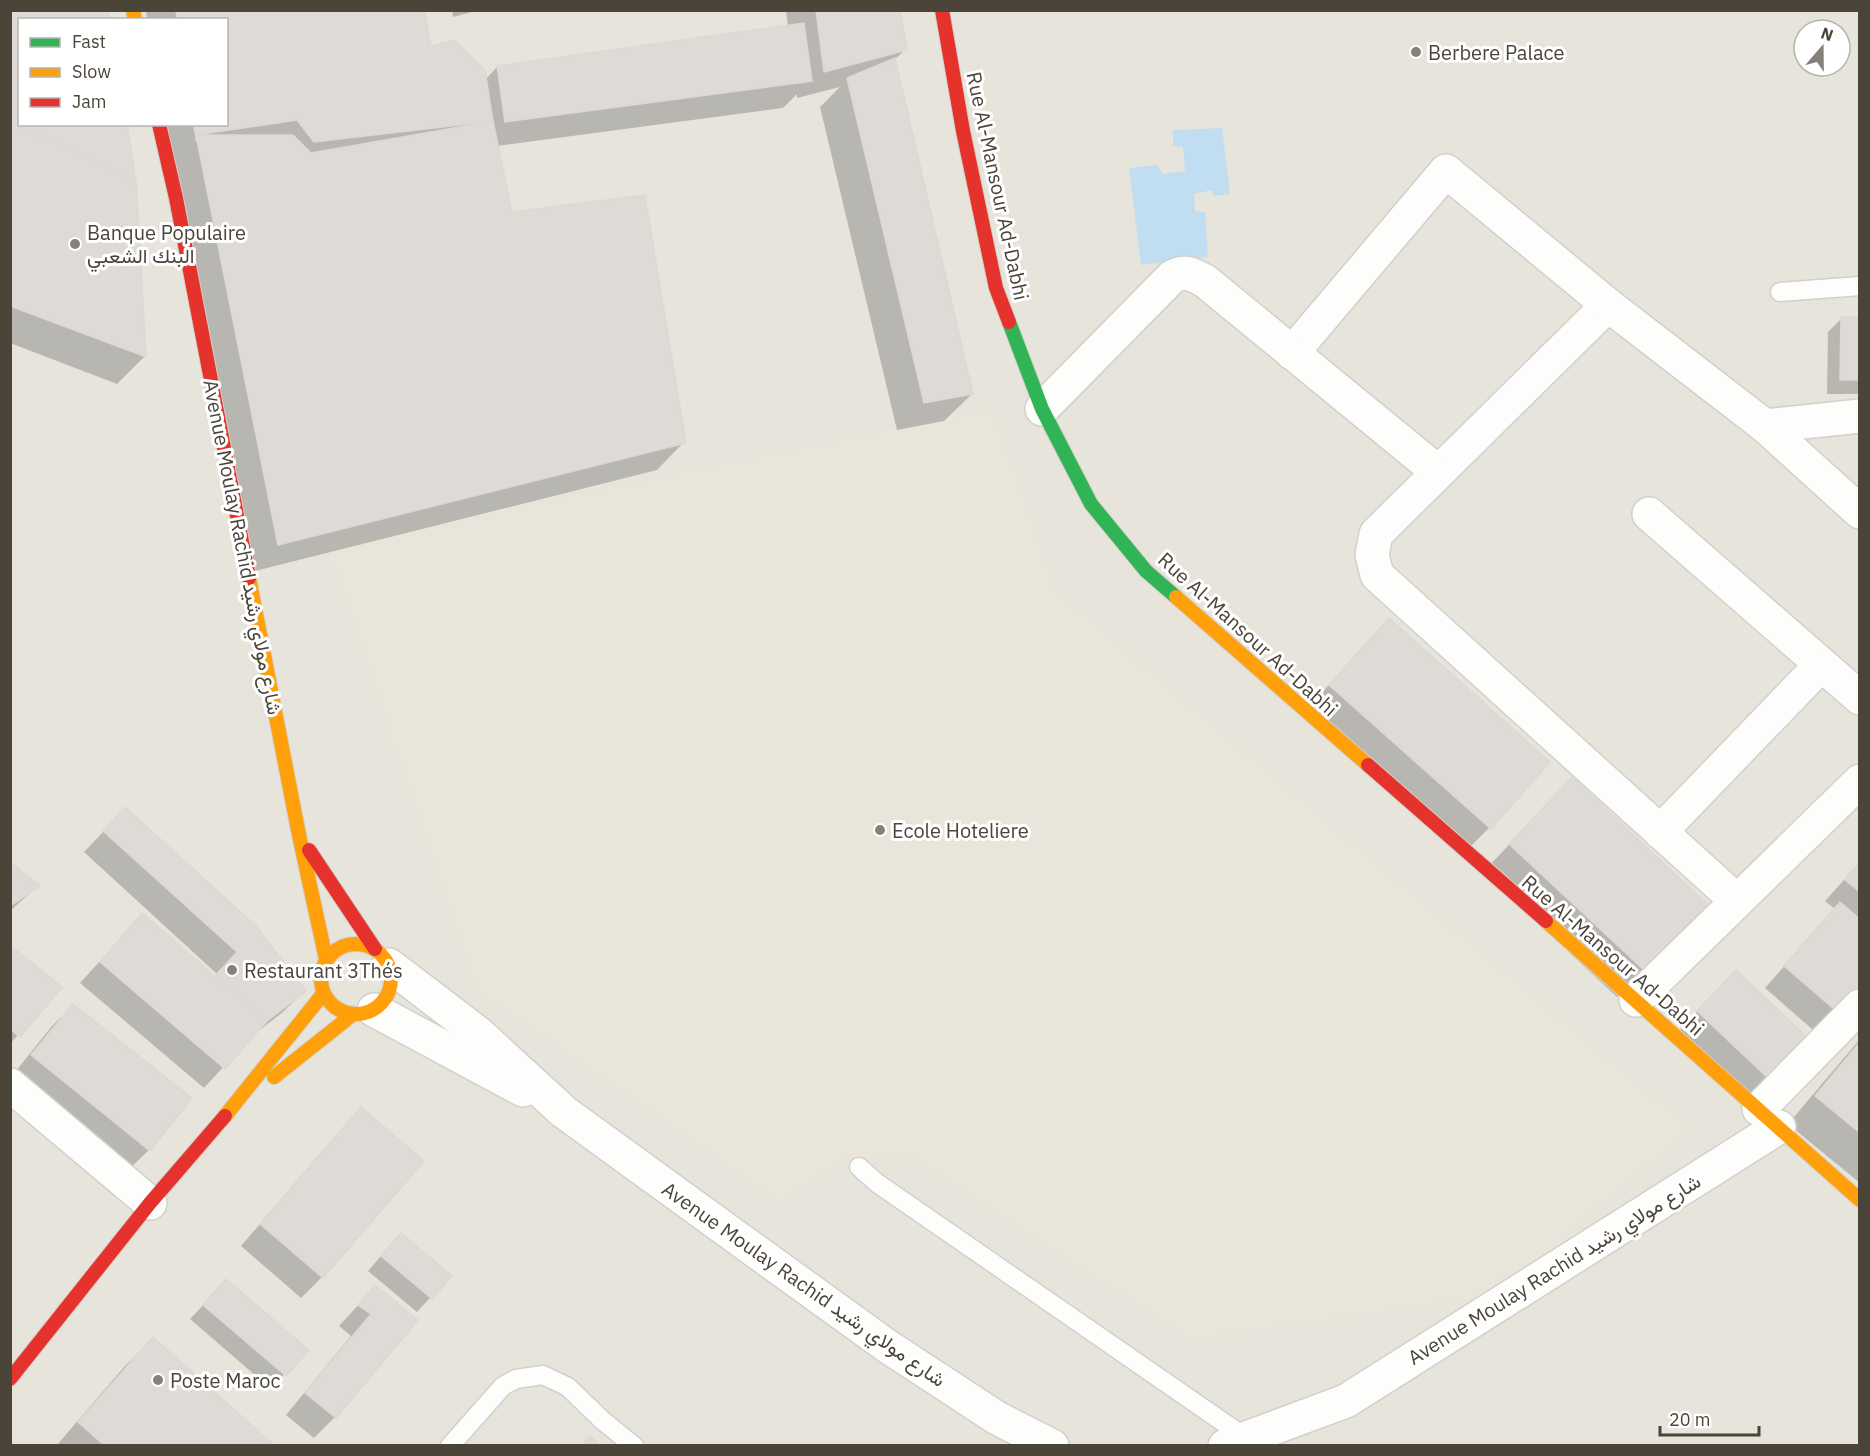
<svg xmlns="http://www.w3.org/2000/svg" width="1870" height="1456" font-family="'IBM Plex Sans',Vazirmatn,sans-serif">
  <rect width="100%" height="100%" fill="#f4f2ee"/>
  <path fill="#e7e4dc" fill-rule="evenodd" d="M11,11H1859V1445H11ZM20,20H226V124H20ZM1804,30H1840V66H1804Z"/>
  <path fill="#eae5da" d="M994,408L1054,586L1148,669L1692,1128L1498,1295L1189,1340L909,1157H849L780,1204L476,991L326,545Z"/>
  <path fill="#c0ddf1" d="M1222,128L1230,194L1213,196L1212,190L1194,194L1195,211L1205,212L1208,257L1141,265L1129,168L1158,165L1162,174L1185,171L1183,147L1173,146V130Z"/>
  <g fill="#0003">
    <path d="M10,10L20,20V124L134,182L144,357L117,384L10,343Z"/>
    <path d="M146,10H175L177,20H147Z"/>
    <path d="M178,10L430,47L485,80L497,67L788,27L786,10H899L905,50L894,60L972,394L944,421L897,430L820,107L840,87L797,98V94L783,108L496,146L511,214L684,442L657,470L251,572L163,124H193L196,142H199L196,124H226V20Z"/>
    <path d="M452,10H479L453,17Z"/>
    <path d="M1842,318H1860V394H1827L1828,332Z"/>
    <path d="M1389,620L1548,762L1489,828L1462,855L1303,713Z"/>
    <path d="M1572,779L1644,970L1617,997L1483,872Z"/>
    <path d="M125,809L304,991L283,1012L252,1036L204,1088L80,983L142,915L214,977L217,974L84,852Z"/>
    <path d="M1860,862V993L1820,1036L1765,988L1835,909L1825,901Z"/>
    <path d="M10,864L38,886L10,911Z"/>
    <path d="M10,947L60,987L10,1044Z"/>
    <path d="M1715,993L1807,1039L1749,1099L1678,1032Z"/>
    <path d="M73,1006L149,1150L128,1170L11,1077L52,1026Z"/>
    <path d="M1860,1039V1183L1788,1124Z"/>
    <path d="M361,1109L422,1162L322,1277L301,1298L241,1246L341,1130Z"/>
    <path d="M387,1249L450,1276L417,1312L368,1271Z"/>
    <path d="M226,1281L306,1350L271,1389L190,1319Z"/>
    <path d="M375,1287L416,1321L335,1417L314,1438L286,1415L351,1336L339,1326Z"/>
    <path d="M153,1339L273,1446H56L125,1366Z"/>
  </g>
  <g fill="#dedbd6" stroke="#dcd9d4" stroke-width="1.5">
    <path d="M10,10H108L110,20H20V124H127L136,182L10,121Z"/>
    <path d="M177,10H424L431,46L455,40L485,70L493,121L314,142L297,120L196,135L195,124H226V20H178Z"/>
    <path d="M816,10H900L907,50L824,72Z"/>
    <path d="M804,23L812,81L505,122L497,66Z"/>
    <path d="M895,58L973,394L924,403L847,78Z"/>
    <path d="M10,121L136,182L146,357L10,306Z"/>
    <path d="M493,121L512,212L645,195L686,443L278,545L196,135H293L311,153Z"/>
    <path d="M1841,317H1860V380H1840Z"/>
    <path d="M1389,618L1550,762L1491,829L1329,685Z"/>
    <path d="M1572,777L1708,905L1645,971L1509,844Z"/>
    <path d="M125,807L257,927L306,991L267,1021L215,976L237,952L103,831Z"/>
    <path d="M10,862L40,886L10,906Z"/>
    <path d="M1860,863V892L1845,880Z"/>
    <path d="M1840,902L1860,919V996L1842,1016L1784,966Z"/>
    <path d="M142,913L267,1021L225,1069L100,962Z"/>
    <path d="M10,945L62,987L20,1037L10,1029Z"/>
    <path d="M1736,970L1809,1039L1770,1080L1697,1011Z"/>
    <path d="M73,1004L192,1098L150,1151L31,1055Z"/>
    <path d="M1860,1042V1133L1815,1096Z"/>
    <path d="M361,1107L424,1161L323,1278L260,1224Z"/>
    <path d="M401,1233L452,1276L432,1299L381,1256Z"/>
    <path d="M226,1279L309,1350L286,1376L203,1305Z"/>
    <path d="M375,1285L418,1320L336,1418L305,1393L371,1314L358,1305Z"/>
    <path d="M153,1337L275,1446H105L78,1422Z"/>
    <path d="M590,1436L601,1446H581Z"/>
  </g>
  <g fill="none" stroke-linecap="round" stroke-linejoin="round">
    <defs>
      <g id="lane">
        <path d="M1780,292L1860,286"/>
        <path d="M859,1167L877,1183L1246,1438"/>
        <path d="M450,1446L503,1386L516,1379L543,1375L568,1387L602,1420L634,1446"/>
      </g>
      <g id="street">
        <path d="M1608,305L1376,534L1372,555L1377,575L1737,901"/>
        <path d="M1292,353L1446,171L1608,305L1765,426L1860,512"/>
        <path d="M1042,409L1172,277C1186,270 1192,274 1205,281L1438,472"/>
        <path d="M1765,426L1860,416"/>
        <path d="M1649,514L1860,698"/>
        <path d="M1660,832L1821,665"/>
        <path d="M389,965L478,1033L564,1112L732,1234L887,1346L997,1418L1052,1446"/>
        <path d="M1636,1000L1860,781"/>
        <path d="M374,1010L523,1090"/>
        <path d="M10,1085L150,1203"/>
        <path d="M1759,1109L1860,1006"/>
        <path d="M1225,1446L1346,1401L1779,1127"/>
      </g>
      <path id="fast" d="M1009,322L1042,409L1091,504L1146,571L1176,597"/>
      <g id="slow">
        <path d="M133,10L135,20"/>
        <path d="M249,578L299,835L326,959"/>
        <path d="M1176,597L1368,765"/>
        <path d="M1546,921L1860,1200"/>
        <circle cx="356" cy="979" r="35"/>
        <path d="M274,1077L352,1015"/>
        <path d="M225,1116L323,994"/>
      </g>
      <g id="jam">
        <path d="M942,10L963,131L996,288L1009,322"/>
        <path d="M159,124L176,198L249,578"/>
        <path d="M1368,765L1546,921"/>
        <path d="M309,850L375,949"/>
        <path d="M10,1379L150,1203L225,1116"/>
      </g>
    </defs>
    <use href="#lane" stroke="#d2d0cb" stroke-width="21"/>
    <use href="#street" stroke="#d2d0cb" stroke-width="36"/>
    <use href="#fast" stroke="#d3cfc5" stroke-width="16"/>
    <use href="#slow" stroke="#d3cfc5" stroke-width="16"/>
    <use href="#jam" stroke="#d3cfc5" stroke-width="16"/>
    <use href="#lane" stroke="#fdfdfc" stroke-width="18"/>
    <use href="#street" stroke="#fdfdfc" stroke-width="33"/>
    <use href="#fast" stroke="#30b455" stroke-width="14"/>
    <use href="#slow" stroke="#ff9f0a" stroke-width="14"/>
    <use href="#jam" stroke="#e5322d" stroke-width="14"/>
  </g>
  <g fill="#868178" stroke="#fff" stroke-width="2">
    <circle cx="1416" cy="52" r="6"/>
    <circle cx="75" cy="244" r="6"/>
    <circle cx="880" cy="830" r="6"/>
    <circle cx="232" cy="970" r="6"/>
    <circle cx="158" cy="1380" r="6"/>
  </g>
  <g text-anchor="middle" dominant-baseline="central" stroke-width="6" stroke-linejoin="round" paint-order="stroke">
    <g font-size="20" fill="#4b4439" stroke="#fff" text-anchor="start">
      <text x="1428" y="52">Berbere Palace</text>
      <text x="87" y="232">Banque Populaire<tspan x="87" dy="23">البنك الشعبي</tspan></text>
      <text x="892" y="830">Ecole Hoteliere</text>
      <text x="244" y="970">Restaurant 3Thés</text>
      <text x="170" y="1380">Poste Maroc</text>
    </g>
    <g font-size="20" fill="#4b4439" stroke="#fff">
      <text transform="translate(998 186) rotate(78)">Rue Al-Mansour Ad-Dabhi</text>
      <text transform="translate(243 547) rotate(79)">Avenue Moulay Rachid شارع مولاي رشيد</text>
      <text transform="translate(1248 634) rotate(42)">Rue Al-Mansour Ad-Dabhi</text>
      <text transform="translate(1613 955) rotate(41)">Rue Al-Mansour Ad-Dabhi</text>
      <text transform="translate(1554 1269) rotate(-32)">Avenue Moulay Rachid شارع مولاي رشيد</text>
      <text transform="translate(804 1284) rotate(35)">Avenue Moulay Rachid شارع مولاي رشيد</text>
    </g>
  </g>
  <rect width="1870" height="1456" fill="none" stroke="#4b4439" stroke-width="24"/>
  <rect x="18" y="18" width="210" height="108" fill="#ffffff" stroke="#b7b4b0" stroke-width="1.5"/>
  <rect x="30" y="38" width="30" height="9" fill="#30b455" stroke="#b7b4b0" stroke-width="1.5"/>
  <text x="72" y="48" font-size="18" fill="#4b4439">Fast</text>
  <rect x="30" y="68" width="30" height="9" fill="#ff9f0a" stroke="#b7b4b0" stroke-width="1.5"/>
  <text x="72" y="78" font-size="18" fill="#4b4439">Slow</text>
  <rect x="30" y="98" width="30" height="9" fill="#e5322d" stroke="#b7b4b0" stroke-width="1.5"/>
  <text x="72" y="108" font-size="18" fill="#4b4439">Jam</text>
  <g transform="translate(1822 48) rotate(20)"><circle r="28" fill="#ffffff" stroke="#b7b4b0" stroke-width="1.5"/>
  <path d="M0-4.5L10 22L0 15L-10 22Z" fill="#868178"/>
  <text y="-9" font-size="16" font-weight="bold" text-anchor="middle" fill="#4b4439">N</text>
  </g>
  <path d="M1660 1426v9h99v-9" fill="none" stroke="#4b4439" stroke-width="3"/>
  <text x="1669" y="1426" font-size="18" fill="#4b4439" stroke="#ffffff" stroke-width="4.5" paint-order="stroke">20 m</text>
</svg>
